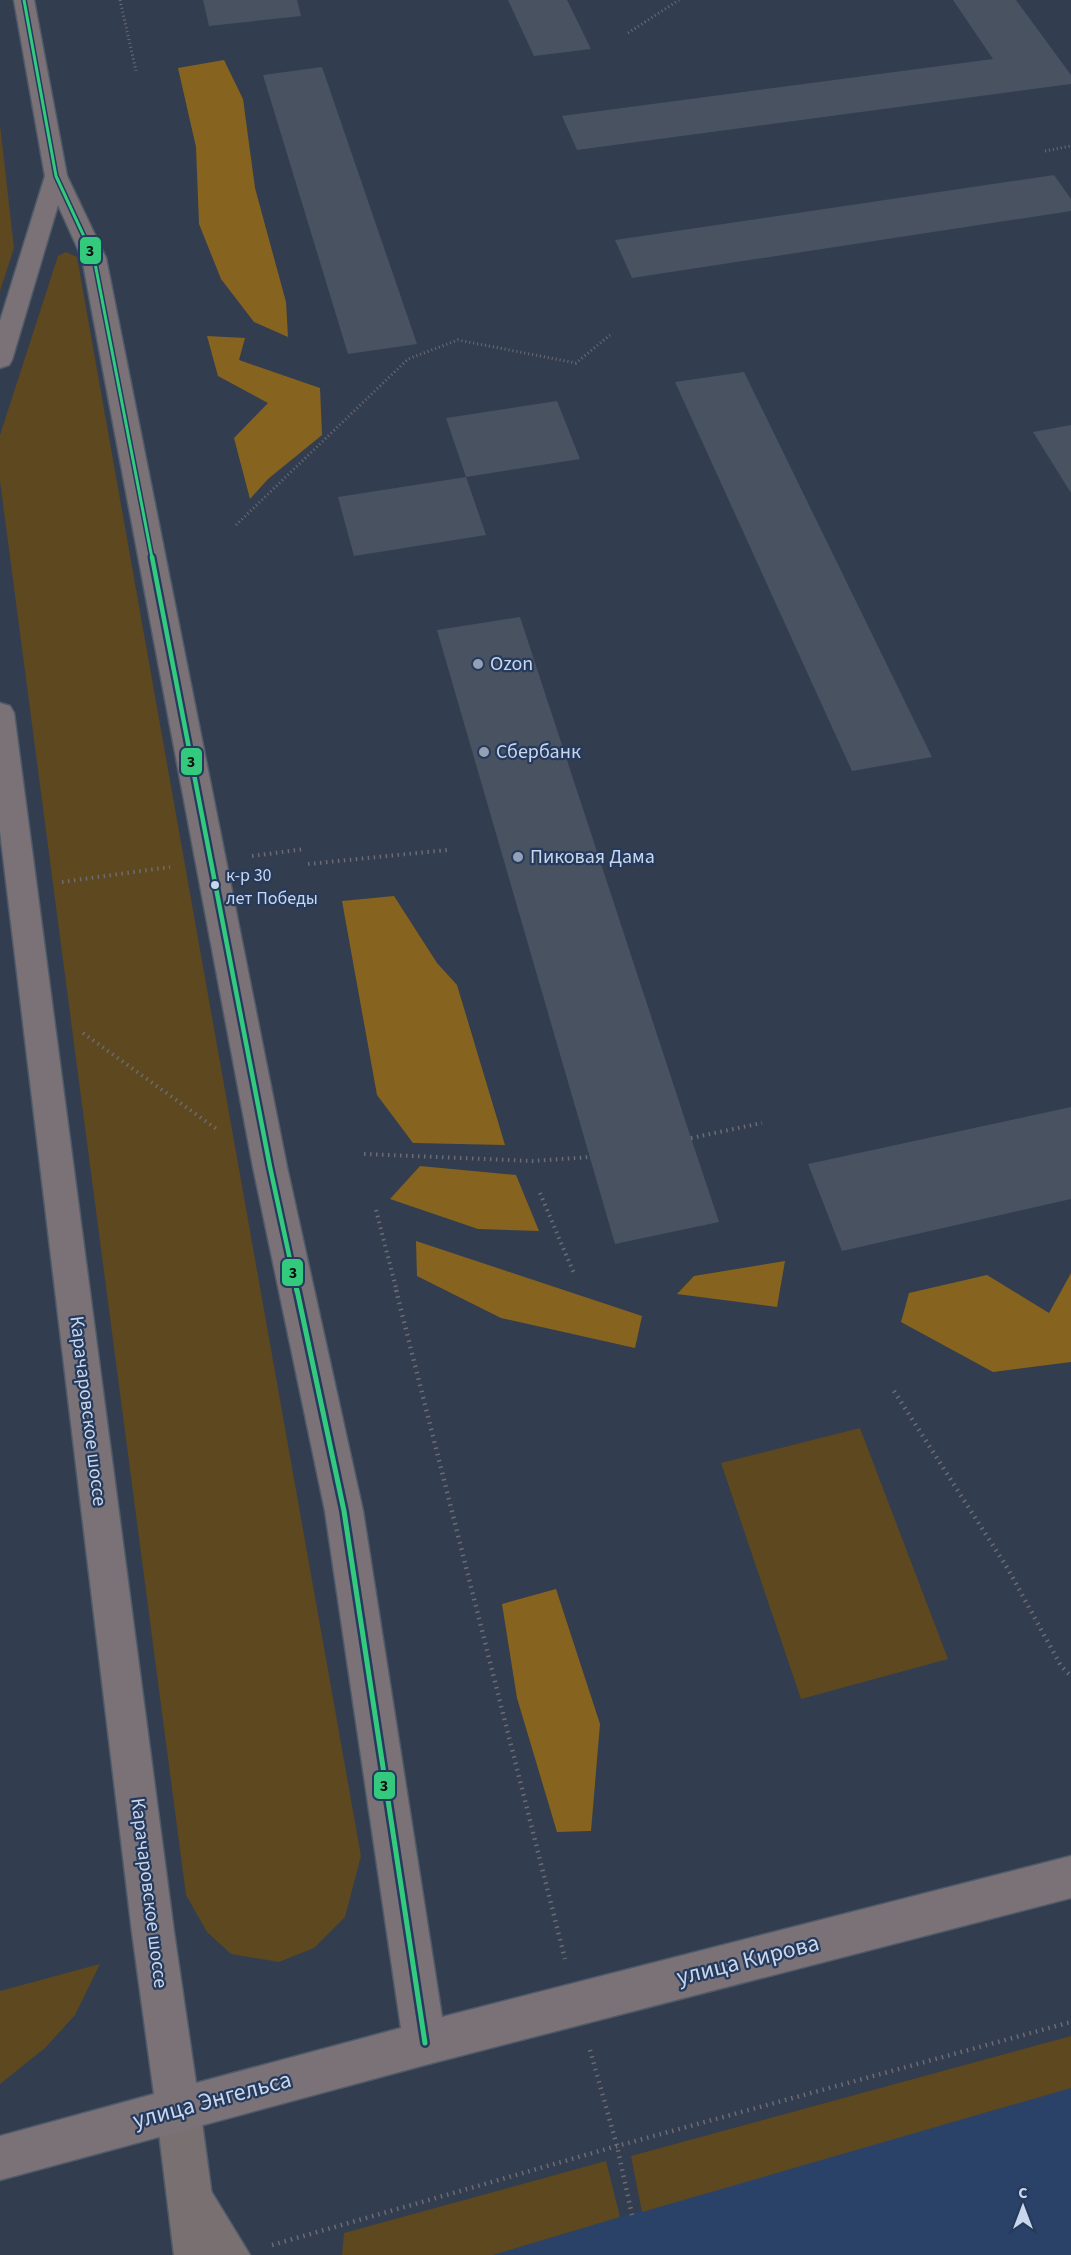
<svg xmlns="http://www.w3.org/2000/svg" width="1071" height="2255" font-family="'Source Sans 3',sans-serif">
  <rect width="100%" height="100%" fill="#323d4f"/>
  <path fill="#2b4268" d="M1071,2088V2255H493L620,2217Z"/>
  <g fill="#5d4820">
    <path d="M0,125L14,248L0,291Z"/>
    <path d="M66,252L77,257L361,1856L345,1917L314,1948L279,1962L231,1954L207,1932L186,1895L0,481V435L58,256Z"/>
    <path d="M860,1428L948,1659L801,1699L721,1463Z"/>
    <path d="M100,1964L75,2015L45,2048L0,2084V1991Z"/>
    <path d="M1071,2036V2088L642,2212L631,2156Z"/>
    <path d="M606,2161L620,2217L493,2255H342L344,2233Z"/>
  </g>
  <g fill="#86641f">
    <path d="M224,60L243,99L255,188L286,302L288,337L254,322L221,279L199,224L196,147L178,68Z"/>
    <path d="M207,336L245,338L239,360L320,388L322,435L268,479L250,499L234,438L268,403L218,376Z"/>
    <path d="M394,896L437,963L457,985L505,1145L413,1143L377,1095L342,901Z"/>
    <path d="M420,1166L516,1175L539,1231L478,1229L390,1199Z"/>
    <path d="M416,1241L642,1316L635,1348L501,1318L417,1276Z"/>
    <path d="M785,1261L777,1307L677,1294L694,1276Z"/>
    <path d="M1071,1273V1362L993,1372L901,1322L909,1293L987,1275L1049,1313Z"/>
    <path d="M556,1589L600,1724L591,1831L557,1832L517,1698L502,1604Z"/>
  </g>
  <g fill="#485261">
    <path d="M203,0H297L301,16L209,26Z"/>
    <path d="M508,0H567L591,49L534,56Z"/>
    <path d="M953,0H1016L1071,75V84L577,150L562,116L993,59Z"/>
    <path d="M322,67L417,344L348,354L263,75Z"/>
    <path d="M1054,175L1071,199V211L632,278L615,240Z"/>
    <path d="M744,372L932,757L852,771L675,382Z"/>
    <path d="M557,401L580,459L466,477L446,418Z"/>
    <path d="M1071,425V493L1033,432Z"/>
    <path d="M466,477L486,535L354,556L338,497Z"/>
    <path d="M520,617L691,1138L719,1222L615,1244L437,630Z"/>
    <path d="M1071,1107V1199L842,1251L808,1164Z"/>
  </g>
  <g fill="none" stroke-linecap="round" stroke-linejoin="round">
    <defs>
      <path id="lane" d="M199,2187L211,2191L250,2255H214L183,2203L187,2191Z"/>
      <path id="street" d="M178,2086L194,2092L200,2108L220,2255H174L156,2108L162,2092Z"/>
      <path id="secondary" d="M14,0H34L67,176L106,258L287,1167L363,1511L442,2017L1071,1856V1898L425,2065L0,2180V2136L154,2094L132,1932L0,831V703L10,706L14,713L174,1932L196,2083L401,2028L325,1511L253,1167L82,258L58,205L12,360L9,365L0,368V321L45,176Z"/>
    </defs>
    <use href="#lane" stroke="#505a69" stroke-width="3"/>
    <use href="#street" stroke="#505a69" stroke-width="3"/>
    <use href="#secondary" stroke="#505a69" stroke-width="3"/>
    <g stroke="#6e6c72" stroke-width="3" stroke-dasharray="1 3" stroke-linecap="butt">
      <path d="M120,0L136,71"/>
      <path d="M628,33L679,0"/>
      <path d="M1045,151L1071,146"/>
      <path d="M236,525L408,359L458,340L576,363L610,335"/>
    </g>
    <g stroke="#6e6c72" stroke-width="4" stroke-dasharray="1.5 4.5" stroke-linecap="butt">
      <path d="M252,856L305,849"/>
      <path d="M308,864L447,850"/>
      <path d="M62,882L170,867"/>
      <path d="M83,1033L218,1130"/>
      <path d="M691,1138L762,1123"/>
      <path d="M364,1154L532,1161L591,1157"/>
      <path d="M540,1193L575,1276"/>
      <path d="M376,1210L397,1292"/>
    </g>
    <g stroke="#6e6c72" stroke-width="4.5" stroke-dasharray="1.5 5" stroke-linecap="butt">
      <path d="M396,1290L565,1959"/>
      <path d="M894,1391L1008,1569L1061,1666L1071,1676"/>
      <path d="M590,2050L617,2146L632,2215"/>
      <path d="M272,2245L617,2146L1071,2022"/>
    </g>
    <use href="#lane" fill="#797072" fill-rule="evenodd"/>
    <use href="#street" fill="#797072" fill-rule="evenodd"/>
    <use href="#secondary" fill="#7a7277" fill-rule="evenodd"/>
    <defs>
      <path id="bus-1-far2" d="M24,0L56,176L94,258L152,558"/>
      <path id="bus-1-far1" d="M152,557L270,1167L297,1292"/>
      <path id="bus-1" d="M297,1290L344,1511L425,2043"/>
    </defs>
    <use href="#bus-1-far2" stroke="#253a5c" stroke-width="6"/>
    <use href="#bus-1-far1" stroke="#253a5c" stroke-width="9"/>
    <use href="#bus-1" stroke="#253a5c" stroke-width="10"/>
    <use href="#bus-1-far2" stroke="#33ca7d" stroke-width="3"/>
    <use href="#bus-1-far1" stroke="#33ca7d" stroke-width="4.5"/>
    <use href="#bus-1" stroke="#33ca7d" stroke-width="5"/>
  </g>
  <g fill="#94a1b5" stroke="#253a5c" stroke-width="2">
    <circle cx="478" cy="664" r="6"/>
    <circle cx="484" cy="752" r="6"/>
    <circle cx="518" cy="857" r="6"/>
  </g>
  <circle fill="#c9d7ec" stroke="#253a5c" stroke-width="2" cx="215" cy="885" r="5"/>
  <g text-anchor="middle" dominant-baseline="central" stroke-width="4.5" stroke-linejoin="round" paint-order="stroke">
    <g font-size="18" fill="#c9d7ec" stroke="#253a5c" text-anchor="start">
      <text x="226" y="875">к-р 30<tspan x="226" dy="23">лет Победы</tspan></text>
    </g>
    <g font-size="20" fill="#c9d7ec" stroke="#253a5c" text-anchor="start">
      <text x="490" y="664">Ozon</text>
      <text x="496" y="752">Сбербанк</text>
      <text x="530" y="857">Пиковая Дама</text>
    </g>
    <g font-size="20" fill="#c9d7ec" stroke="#253a5c">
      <text transform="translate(88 1411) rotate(83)">Карачаровское шоссе</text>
      <text transform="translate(149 1893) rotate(83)">Карачаровское шоссе</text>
    </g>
    <g font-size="24" fill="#c9d7ec" stroke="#253a5c">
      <text transform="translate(748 1960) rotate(-14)">улица Кирова</text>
      <text transform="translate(212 2100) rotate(-15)">улица Энгельса</text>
    </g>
  </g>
  <g stroke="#253a5c" stroke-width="2">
    <rect x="79" y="236" width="23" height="29" rx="6" fill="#33ca7d"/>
    <rect x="180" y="747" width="23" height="29" rx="6" fill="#33ca7d"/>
    <rect x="281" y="1258" width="23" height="29" rx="6" fill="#33ca7d"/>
    <rect x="373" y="1771" width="23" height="29" rx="6" fill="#33ca7d"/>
  </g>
  <g font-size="16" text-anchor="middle" font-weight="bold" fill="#111">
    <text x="90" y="256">3</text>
    <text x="191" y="767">3</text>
    <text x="293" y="1278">3</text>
    <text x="384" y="1791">3</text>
  </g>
  <g transform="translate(1023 2207)" stroke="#253a5c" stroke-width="4.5" paint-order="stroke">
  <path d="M0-4.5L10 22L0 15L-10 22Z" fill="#c9d7ec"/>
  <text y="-9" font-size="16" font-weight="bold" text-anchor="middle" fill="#c9d7ec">С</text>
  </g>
</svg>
